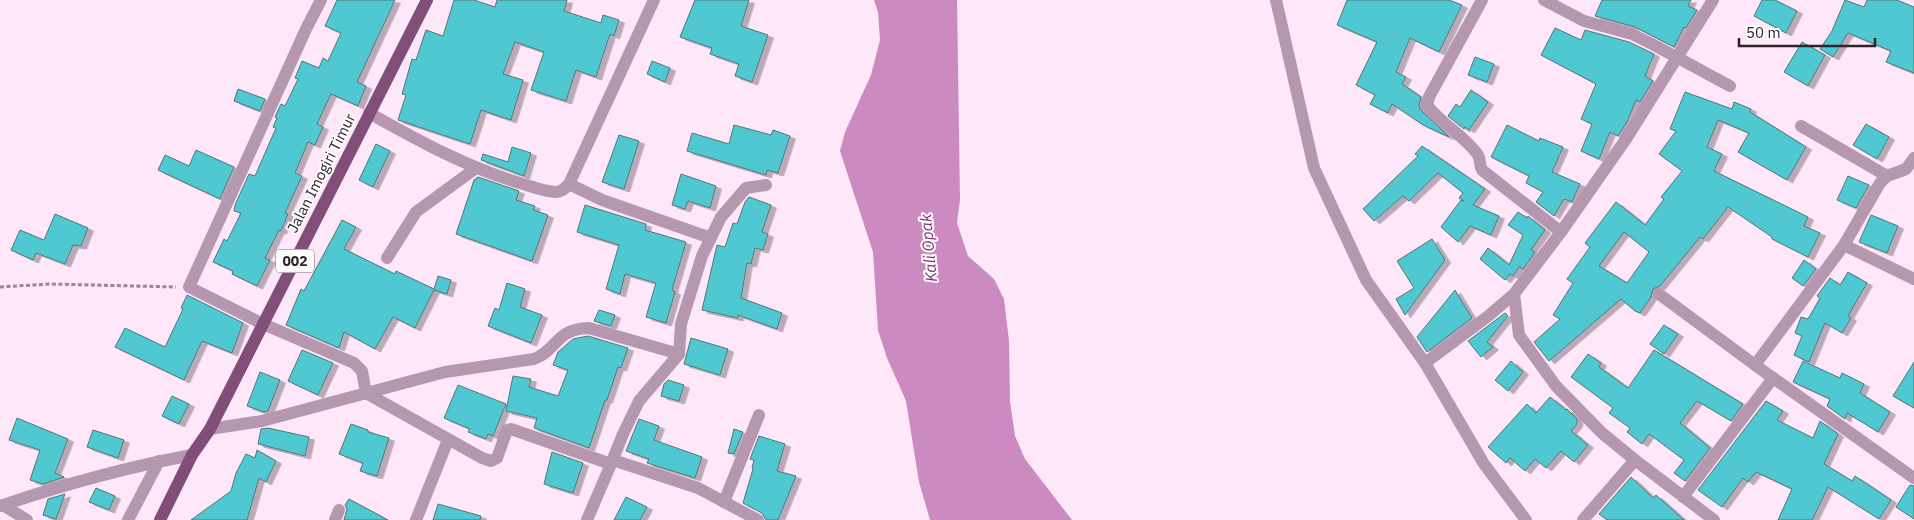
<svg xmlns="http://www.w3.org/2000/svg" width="1914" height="520" font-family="'IBM Plex Sans',sans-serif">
  <defs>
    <filter id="shadow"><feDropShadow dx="5.5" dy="3" stdDeviation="0" flood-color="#0004"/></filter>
  </defs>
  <rect width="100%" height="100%" fill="#fde7f8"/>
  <path fill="#cb8ac0" d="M874,0H957L960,200L957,223L968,256L994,279L1004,299L1009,341L1010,401L1015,436L1025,459L1072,520H930L919,482L906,401L887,358L878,330L873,252L840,151L845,132L871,75L880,40L878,12Z"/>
  <g fill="#50c8d2" stroke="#527578" fill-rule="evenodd" filter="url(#shadow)">
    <path d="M337,0H395L357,82L366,86L358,106L331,94L317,124L323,127L315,145L308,142L295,173L302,176L285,213L288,214L281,231L279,230L265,258L270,260L257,286L232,274L233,271L213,262L224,239L227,241L241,213L234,211L235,205L249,174L255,176L276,128L273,127L277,118L275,117L281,104L285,106L298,79L295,78L302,61L319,68L323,58L328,61L341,33L325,26Z"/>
    <path d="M454,0H474L495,7L497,0H567L564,11L601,23L603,15L619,20L614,36L610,34L596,77L576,70L566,101L531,90L544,52L515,42L503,74L523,80L511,120L481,110L470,144L398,120L406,95L402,94L412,59L416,60L426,30L443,36Z"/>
    <path d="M695,0H749L741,26L768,35L752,82L735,76L739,64L710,54L712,48L680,37Z"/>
    <path d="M1347,0H1449L1462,5L1439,52L1410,38L1396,72L1406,77L1402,84L1421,97L1419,106L1421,110L1449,137L1423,125L1392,104L1388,113L1370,104L1375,95L1356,85L1377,42L1337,25Z"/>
    <path d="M1602,0H1691L1688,6L1697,10L1686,28L1684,27L1674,47L1635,27L1595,16Z"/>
    <path d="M1762,0H1775L1797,11L1786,33L1754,16Z"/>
    <path d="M1845,0L1864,7L1867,0H1897L1914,7V73L1886,62L1891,51L1848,33L1833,57L1820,49L1832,31Z"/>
    <path d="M1555,28L1581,40L1585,30L1629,42L1654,54L1645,76L1653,81L1640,102L1636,100L1627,122L1618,136L1610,132L1599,159L1581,151L1592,124L1581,119L1596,84L1541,55Z"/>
    <path d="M1802,42L1825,55L1808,86L1784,72Z"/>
    <path d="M1475,57L1494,64L1487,82L1468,75Z"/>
    <path d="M652,61L670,68L665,82L647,74Z"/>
    <path d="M238,89L265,99L260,111L234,101Z"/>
    <path d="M1471,90L1488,102L1469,130L1465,127L1464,129L1448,116L1456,104L1460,107Z"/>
    <path d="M1685,92L1732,109L1734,102L1751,109L1750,112L1806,147L1787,180L1738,152L1749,133L1718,120L1707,147L1722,154L1714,171L1808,217L1804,226L1820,233L1808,257L1772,239V237L1728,207L1703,239L1700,237L1660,286L1653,289L1651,297L1640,313L1635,311L1621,299L1549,361L1534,342L1560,319L1553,315L1573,283L1567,279L1590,247L1585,243L1616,202L1645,225L1664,199L1661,197L1682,171L1659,154L1676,131L1670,129ZM1624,232L1649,252L1627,283L1599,266Z"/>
    <path d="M1866,124L1889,137L1877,159L1853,145Z"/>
    <path d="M734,125L771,135L773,130L790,136L778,173L767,170L766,175L687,151L692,133L729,144Z"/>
    <path d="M1507,125L1539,141L1540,138L1563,147L1552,172L1580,184L1572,202L1564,199L1554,216L1536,202L1543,192L1526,183L1529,176L1491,157Z"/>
    <path d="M619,135L639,141L624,189L602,182Z"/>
    <path d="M376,144L390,151L373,187L359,180Z"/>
    <path d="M1422,146L1485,189L1473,205L1499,216L1491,235L1470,226L1458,242L1441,227L1461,200L1464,201L1459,198L1463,193L1438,173L1409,201L1403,196L1374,221L1363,209L1418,156L1415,154Z"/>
    <path d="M512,147L531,153L524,176L481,160L483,154L508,162Z"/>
    <path d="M196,150L234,167L220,199L158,170L165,155L189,166Z"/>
    <path d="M681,174L716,186L710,208L688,201L685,209L672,205Z"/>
    <path d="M1848,176L1869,185L1856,208L1837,200Z"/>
    <path d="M478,177L519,191L516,200L535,206L533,210L548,215L532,261L456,234L474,180Z"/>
    <path d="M749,197L771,205L762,232L768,234L763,250L755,248L751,264L747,263L741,298L782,313L777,329L738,315V318L702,310L717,245L725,247L733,223L737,224L745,202Z"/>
    <path d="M585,205L646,224L645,230L686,242L672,290L675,292L666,323L646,317L656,283L625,274L620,294L606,289L619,245L577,232Z"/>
    <path d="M1518,212L1527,218L1528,216L1545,230L1531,250L1535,252L1534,254L1523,269L1519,267L1513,276L1510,274L1505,280L1480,259L1488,248L1509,265L1523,235L1508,225Z"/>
    <path d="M55,214L88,228L81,246L73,245L65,264L36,253L33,260L11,250L20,230L44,240Z"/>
    <path d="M1871,215L1898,226L1887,253L1859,242Z"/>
    <path d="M342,220L356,227L344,249L395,274L396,271L434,289L438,276L451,280L447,294L434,290L415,328L393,317L375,349L344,332L339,348L286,325L301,289L304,291Z"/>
    <path d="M1432,239L1445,260L1405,315L1396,299L1414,288L1397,261Z"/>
    <path d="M1804,260L1816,269L1803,286L1792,278Z"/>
    <path d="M1848,272L1867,283L1848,316L1851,318L1842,333L1825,323L1809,362L1794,355L1802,336L1795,333L1801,317L1808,319L1820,298L1817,296L1830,278L1840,285Z"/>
    <path d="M507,283L525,289L520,307L542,315L531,343L488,326L495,308L499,310Z"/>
    <path d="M1455,290L1472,318L1427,352L1417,337Z"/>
    <path d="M187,295L243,323L232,353L202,341L184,380L115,347L125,328L165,347L183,309L181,308Z"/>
    <path d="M599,310L615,315L611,326L594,321Z"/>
    <path d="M1505,313L1508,316L1487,342L1493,347L1481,357L1468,341Z"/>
    <path d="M1664,325L1678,334L1664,354L1650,344Z"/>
    <path d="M588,336L628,348L621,368L618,367L607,400H605L589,448L534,428L537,418L506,411L513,376L531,379L529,387L558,396L568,370L553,365L558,352L573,339Z"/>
    <path d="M691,338L728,349L720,375L684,364Z"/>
    <path d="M302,350L333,363L318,395L288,381Z"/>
    <path d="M1654,350L1743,404L1731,421L1697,401L1680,423L1710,448L1685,481L1674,473L1684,460L1649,434L1642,444L1627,432L1630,428L1609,413L1613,408L1571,377L1588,354L1601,363L1599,367L1628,388Z"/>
    <path d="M1511,361L1523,372L1508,391L1495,380Z"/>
    <path d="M1803,361L1840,378L1842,373L1864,384L1860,393L1890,412L1878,432L1847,413L1845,419L1827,406L1830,399L1793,382Z"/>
    <path d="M1914,362V408L1893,396Z"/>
    <path d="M260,372L280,380L268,411L264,412L247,406Z"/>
    <path d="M668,380L684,385L679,401L661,396L664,384Z"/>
    <path d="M458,385L506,404L493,436L488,434L486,439L468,432L470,429L444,418Z"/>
    <path d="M172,396L189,404L179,424L162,416Z"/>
    <path d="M1550,397L1566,410L1567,409L1577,419V424L1571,431L1588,445L1574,462L1561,451L1546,468L1535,459L1525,471L1510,458L1506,463L1488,447L1527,404L1536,413Z"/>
    <path d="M1766,401L1783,411L1777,420L1813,438L1820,421L1838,434L1824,464L1852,481L1855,476L1891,500L1879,519L1828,487L1812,520H1778L1792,489L1756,472L1748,482L1743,478L1722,507L1698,490Z"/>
    <path d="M17,418L68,439L55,473L64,477L43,484L30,480L40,450L9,440Z"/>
    <path d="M639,419L659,426L654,440L702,457L695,478L647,463L649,459L626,451Z"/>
    <path d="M351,424L368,430V432L389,438L377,476L360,471L363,463L339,454Z"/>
    <path d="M268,428L309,437L305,456L258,444L261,429Z"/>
    <path d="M734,429L743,432L734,454L728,453Z"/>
    <path d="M93,430L124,440L118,458L87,447Z"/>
    <path d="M759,436L785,444L777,471L796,476L778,520H766L762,513L743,503L753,469L752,468L754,460L750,459Z"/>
    <path d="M257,450L276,461L266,482L259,478L247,520H191L231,491L236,473L246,454L255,458Z"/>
    <path d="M552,452L583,463L573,493L544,484Z"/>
    <path d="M1631,477L1653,498L1656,495L1684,520H1607L1599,514Z"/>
    <path d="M1910,485L1914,486V519L1896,507Z"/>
    <path d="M96,488L115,496L109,510L89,502Z"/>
    <path d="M65,494L56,519L43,515L48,499Z"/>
    <path d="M626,497L647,507L640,520H614Z"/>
    <path d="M349,499L388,520H344L347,509L345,505Z"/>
    <path d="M438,504L481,516L480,520H433Z"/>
  </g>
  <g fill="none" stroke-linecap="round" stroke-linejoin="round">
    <path stroke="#978794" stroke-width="3" stroke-dasharray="4 2.5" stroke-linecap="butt" d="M0,287L50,284L176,287"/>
    <g stroke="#b597af" stroke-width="12">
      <path d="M321,0L306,29L189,287L263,324L354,363L362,371L366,393L482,458L491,461L497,458L507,430L511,429L611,464L623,434L639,401L679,354L681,324L702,256L721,217L746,188L766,185"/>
      <path d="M1276,0L1314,168L1366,280L1425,363L1484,464L1526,520"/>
      <path d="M1482,0L1429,97L1427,105C1441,124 1464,135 1478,155C1481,160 1479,165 1482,170L1561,232"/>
      <path d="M1544,0L1584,21L1632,34L1654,45L1730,86"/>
      <path d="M369,113C419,141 468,168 523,184C533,187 546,192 556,192C562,192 565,188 569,184L654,0"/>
      <path d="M1801,126L1887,176"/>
      <path d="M569,184L602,200L711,238"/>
      <path d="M1844,245L1914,279"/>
      <path d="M387,258L416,212L476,168"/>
      <path d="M1514,294L1519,335L1556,386L1602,433L1635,460L1714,520"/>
      <path d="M1659,294L1755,365L1914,478"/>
      <path d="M1425,363L1487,317L1514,294L1561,232L1626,139L1713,0"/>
      <path d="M1755,365L1844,245L1880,183L1887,176L1906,169L1914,158"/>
      <path d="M210,429L262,421L445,372L534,359C558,350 555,329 589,328L679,354"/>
      <path d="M613,460L698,488L758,520"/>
      <path d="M1683,497L1773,378"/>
      <path d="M724,502L759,415"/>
      <path d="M3,505L27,520"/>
      <path d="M0,506C62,485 128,467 192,455"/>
      <path d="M128,520L159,461"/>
      <path d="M335,520L339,510"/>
      <path d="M416,520L448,440"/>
      <path d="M587,520L611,464"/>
      <path d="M1583,520L1635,460"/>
    </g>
    <path stroke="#814e79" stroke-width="12" d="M160,520L192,455L210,429L427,0"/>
  </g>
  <g text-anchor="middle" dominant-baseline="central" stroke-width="4" stroke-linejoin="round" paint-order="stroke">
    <rect fill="#fcfcfc" stroke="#6c656a" stroke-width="1" x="276" y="249.5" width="38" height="23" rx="4"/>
    <g font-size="14" font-weight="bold" fill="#2e242c">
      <text x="295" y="261">002</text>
    </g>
    <g font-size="15" fill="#2e242c" stroke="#fcfcfc">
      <text transform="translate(321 173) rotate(-63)">Jalan Imogiri Timur</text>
    </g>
    <g font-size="16" font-style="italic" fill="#823578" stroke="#fcfcfc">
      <text transform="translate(928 248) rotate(-95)">Kali Opak</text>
    </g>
  </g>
  <path d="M1739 38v8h136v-8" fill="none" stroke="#2e242c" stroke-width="2.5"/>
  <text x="1746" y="38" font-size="15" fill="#2e242c" stroke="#fcfcfc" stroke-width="4" paint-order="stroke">50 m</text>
</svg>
